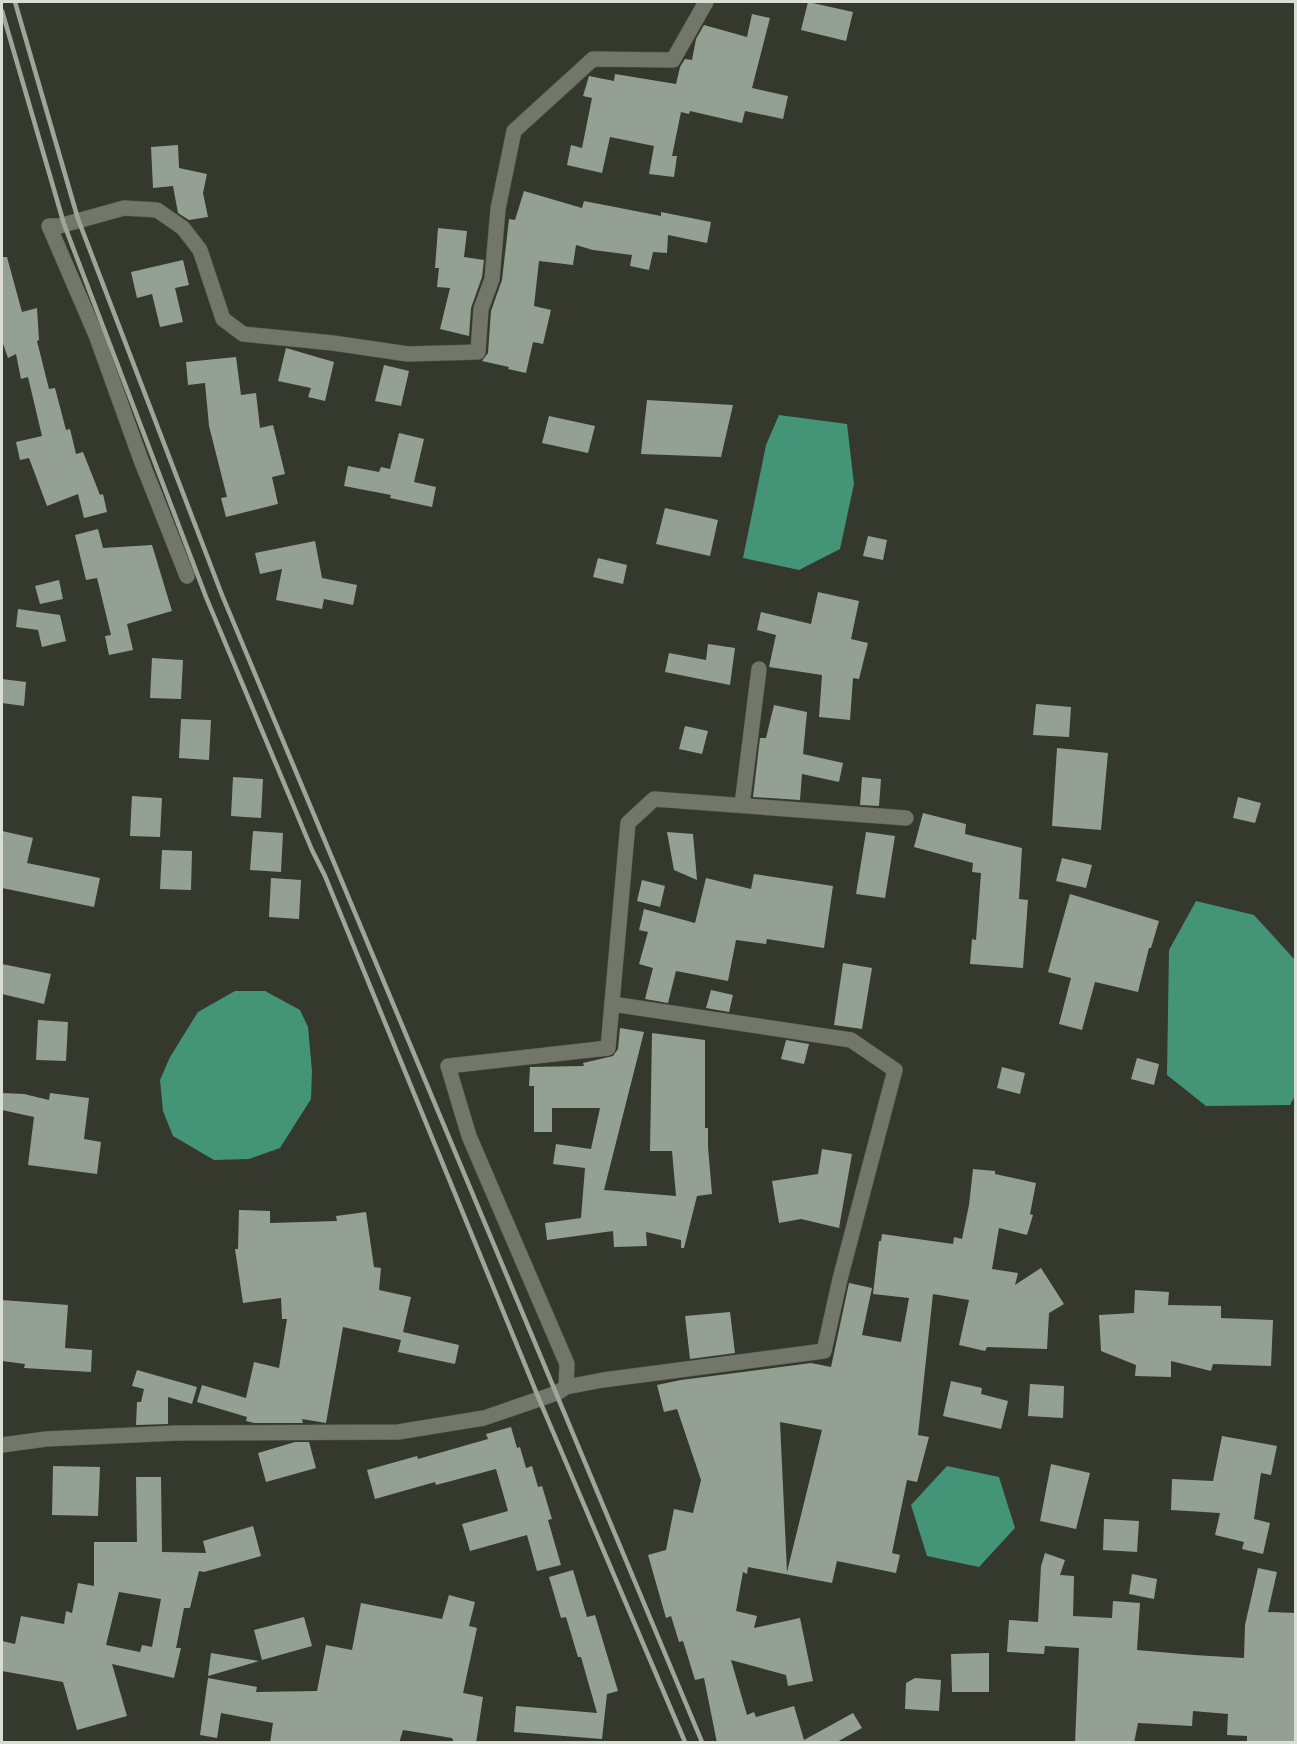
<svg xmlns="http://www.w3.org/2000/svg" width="1297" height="1744" font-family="'Archivo Narrow',sans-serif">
  <rect width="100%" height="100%" fill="#34382d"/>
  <g fill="#449478">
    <path d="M779,415L847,424L854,484L840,549L799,570L743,558L766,445Z"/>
    <path d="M1196,901L1254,915L1295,960L1296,1094L1290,1105L1206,1106L1167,1075L1169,950Z"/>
    <path d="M235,991H265L300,1010L308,1027L312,1071L311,1099L280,1148L249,1159L214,1160L173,1136L163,1111L160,1080L170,1057L198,1012Z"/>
    <path d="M947,1466L999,1477L1015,1528L979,1567L927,1556L911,1505Z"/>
  </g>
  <g fill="#95a095" fill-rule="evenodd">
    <path d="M808,2L853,12L846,41L801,30Z"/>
    <path d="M752,14L770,18L752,88L788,96L783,119L745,111L742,123L690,111L689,114L681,112L672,156H677L674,177L649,174L654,146L610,137L602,173L567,165L571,145L582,148L592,98L583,96L589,76L614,81L615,74L676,84L680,67L685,59L692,60L696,39L704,25L747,37Z"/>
    <path d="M178,145L179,168L207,174L203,193L208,217L189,220L178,213L173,186L153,188L151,147Z"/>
    <path d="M524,191L582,208L584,201L661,216V212L711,222L707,243L668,235L667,253L653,252L649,270L630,266L632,255L593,250L576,245L573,265L539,261L534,306L551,310L543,344L533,342L526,373L508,369L509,367L482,361L488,353L491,311L502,280L509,219L515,220Z"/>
    <path d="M438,228L467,231L464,257L484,260L482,277L471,308L469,336L440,329L450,288L437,287L439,268H435Z"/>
    <path d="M2,257H7L22,312L37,308L39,340L37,341L49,389L55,388L66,430L70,429L76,454L83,452L100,495L103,494L107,512L84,518L78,494L47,506L29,458L20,460L16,442L42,436L28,377L21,379L16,354L8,358L2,341Z"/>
    <path d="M183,260L189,285L175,288L183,322L160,327L152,294L137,298L131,272Z"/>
    <path d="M286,348L334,362L325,401L308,397L311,388L278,381Z"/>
    <path d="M236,357L241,395L256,393L260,428L273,425L285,474L272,477L278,504L226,517L221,498L227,497L209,426L205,383L188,385L186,362Z"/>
    <path d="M384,365L409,371L401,406L375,401Z"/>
    <path d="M647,400L733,405L721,457L641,454Z"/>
    <path d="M549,416L595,426L588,453L542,443Z"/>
    <path d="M399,433L424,439L414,482L436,487L432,507L390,498L391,495L344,486L348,466L379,472L381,467L390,469Z"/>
    <path d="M665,508L718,520L710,556L656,544Z"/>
    <path d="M98,529L103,548L152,545L172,611L127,624L133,650L109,655L105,636L111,635L97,578L86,580L75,535Z"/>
    <path d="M868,536L887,540L883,560L863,556Z"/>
    <path d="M315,541L322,578L357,585L353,605L324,599L322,609L276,600L282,569L260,574L255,553Z"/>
    <path d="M598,558L627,565L623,584L593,577Z"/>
    <path d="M59,580L63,599L40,604L35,586Z"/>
    <path d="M818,592L859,601L851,639L868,643L859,679L853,678L850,720L819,717L822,675L769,667L776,635L757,630L761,612L811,624Z"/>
    <path d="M18,609L60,615L66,641L42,647L38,630L16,627Z"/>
    <path d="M708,644L735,648L730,685L665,672L669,653L706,660Z"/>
    <path d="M152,658L183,660L181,699L150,698Z"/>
    <path d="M2,679L26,682L24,706L2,703Z"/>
    <path d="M1036,704L1071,707L1069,737L1033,735Z"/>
    <path d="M774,705L807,712L803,754L843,763L839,782L802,774L800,800L753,797L760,738H766Z"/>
    <path d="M181,719L211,720L209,760L179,758Z"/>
    <path d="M685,726L708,731L702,754L679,749Z"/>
    <path d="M1057,748L1108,753L1101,830L1052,826Z"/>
    <path d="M233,777L263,779L261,818L231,816Z"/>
    <path d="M862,777L881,779L879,806L860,805Z"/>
    <path d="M132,796L162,798L160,837L130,836Z"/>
    <path d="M1238,797L1261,803L1255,823L1233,818Z"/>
    <path d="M923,813L966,824L965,834L1022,848L1019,899L1028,900L1023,968L970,964L972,939L976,940L981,873L972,872L973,863L914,847Z"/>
    <path d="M2,831L33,838L27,863L100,878L94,907L2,888Z"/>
    <path d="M253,831L283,833L281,872L250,870Z"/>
    <path d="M667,832L693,834L697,880L674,870Z"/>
    <path d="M866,832L895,836L885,898L856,894Z"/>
    <path d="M162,850L192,851L191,890L160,889Z"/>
    <path d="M1062,858L1092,865L1086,888L1056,881Z"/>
    <path d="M754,874L833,886L824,948L767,939L766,944L736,940L728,981L676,971L668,1003L645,999L653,968L639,964L648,932L639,930L644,909L695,923L706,878L751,889Z"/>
    <path d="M271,878L301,880L299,919L269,917Z"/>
    <path d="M642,880L665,886L660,907L637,901Z"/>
    <path d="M1070,894L1159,921L1151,948H1149L1138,992L1095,982L1082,1030L1059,1024L1071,978L1048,972Z"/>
    <path d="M843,963L872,968L862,1029L834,1025Z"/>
    <path d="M2,964L51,974L44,1004L2,994Z"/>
    <path d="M711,990L733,995L729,1012L706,1008Z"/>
    <path d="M38,1020L68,1022L66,1061L36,1060Z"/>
    <path d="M620,1028L644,1032L604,1190L676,1196L672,1151H650L652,1033L705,1040V1128H708V1147L712,1194L697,1196L684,1248H681V1240L646,1232L647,1246L614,1247L613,1231L547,1240L545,1223L581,1218L585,1168L553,1164L556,1144L591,1149L600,1108H552V1132H534V1086H529L530,1067L584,1066L583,1063L613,1056L618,1049Z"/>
    <path d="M786,1040L809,1044L804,1064L781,1059Z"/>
    <path d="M1137,1058L1159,1064L1154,1085L1131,1079Z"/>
    <path d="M1002,1067L1025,1073L1020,1094L997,1088Z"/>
    <path d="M2,1093L24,1094L49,1100L50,1093L89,1098L84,1139L101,1142L97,1174L28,1165L34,1117L2,1110Z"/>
    <path d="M822,1149L852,1154L839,1228L801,1219L779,1223L772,1181L818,1174Z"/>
    <path d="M973,1169L995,1171V1174L1036,1183L1030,1214L1033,1215L1027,1235L999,1228L992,1269L1018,1273L1015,1285L1041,1268L1064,1304L1049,1313L1047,1349L987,1347L985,1351L959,1345L969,1300L933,1294L918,1435L929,1437L917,1482L907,1480L892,1553L900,1555L896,1573L837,1561L832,1583L748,1567L747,1574L743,1572L736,1611L757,1616L754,1628L800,1618L813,1681L788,1686L786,1675L731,1660L747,1715L754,1712L756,1717L794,1706L804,1740L853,1713L862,1728L835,1743H717L704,1678L695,1680L683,1641L679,1642L671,1616L666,1618L648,1555L666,1550L674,1509L693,1513L701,1480L677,1409L664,1412L657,1385L681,1380L811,1363L831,1367L849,1283L872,1288L862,1335L901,1342L909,1298L873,1294L879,1241H881L882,1234L953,1244L954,1237L962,1239L969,1205ZM780,1422L822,1430L787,1572Z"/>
    <path d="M239,1210L270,1211V1223L337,1221L336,1216L366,1212L374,1267L381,1268L379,1290L411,1297L403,1332L459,1345L455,1364L398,1352L401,1340L343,1327L326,1423L302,1419L303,1423H254L246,1421L247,1417L197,1402L202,1385L246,1398L254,1362L279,1368L287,1319H282L281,1298L243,1303L235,1249H238Z"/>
    <path d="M1135,1290L1169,1292L1168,1305L1221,1306V1318L1273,1320L1271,1366L1213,1364L1211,1371L1171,1361V1377L1135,1376L1136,1365L1101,1351L1099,1315L1134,1313Z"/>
    <path d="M2,1300L68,1305L65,1348L92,1350L91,1372L24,1368L25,1364L2,1361Z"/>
    <path d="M730,1312L735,1353L690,1359L685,1316Z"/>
    <path d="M137,1370L197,1387L192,1404L168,1397V1424L136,1425L137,1402H141L144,1389L132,1386Z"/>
    <path d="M951,1381L982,1388L981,1394L1008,1401L1001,1429L943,1416Z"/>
    <path d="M1030,1384L1064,1386L1063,1418L1028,1416Z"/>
    <path d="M511,1427L517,1448L520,1447L526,1468L532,1466L538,1487L542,1486L552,1519L548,1520L561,1565L537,1571L527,1535L470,1551L462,1524L508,1511L496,1469L436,1485L435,1482L375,1499L367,1470L417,1456L418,1459L488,1439L486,1434Z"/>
    <path d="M1222,1436L1277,1446L1271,1475L1261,1473L1254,1519L1270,1523L1263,1554L1242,1549L1244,1542L1215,1535L1220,1513L1171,1510L1172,1479L1213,1481Z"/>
    <path d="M295,1442H309L316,1468L266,1482L258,1453Z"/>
    <path d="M1051,1464L1090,1473L1076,1529L1040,1521Z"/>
    <path d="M53,1466L100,1467L98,1516L52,1515Z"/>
    <path d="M136,1477H161L162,1552L206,1553L203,1541L253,1526L261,1556L204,1572L199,1571L190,1608H184L176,1648H181L174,1678L112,1664L127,1716L77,1730L63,1682L2,1671V1641L15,1644L21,1616L64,1624L66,1611L72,1613L78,1583L94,1586V1542H137ZM119,1592L161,1599L152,1647L142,1645L140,1652L106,1645Z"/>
    <path d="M1104,1519L1139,1521L1137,1552L1103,1550Z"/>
    <path d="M1045,1553L1065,1560L1060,1575L1074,1576L1073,1616L1112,1618L1113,1601L1140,1603L1137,1650L1194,1655L1244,1658L1245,1625L1258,1568L1277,1572L1268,1612L1296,1613V1743H1247V1736L1227,1735L1228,1714L1193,1711L1192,1726L1138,1723L1134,1743H1075L1079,1648L1045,1646L1044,1654L1007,1652L1009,1620L1038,1622L1041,1566Z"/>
    <path d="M573,1570L587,1617L595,1615L618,1691L607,1694L602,1739L514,1732L516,1706L597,1713L581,1657H578L566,1617L561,1618L549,1577Z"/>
    <path d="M1132,1574L1157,1579L1154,1599L1129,1594Z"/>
    <path d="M449,1595L475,1602L469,1626L477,1628L463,1693L483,1697L476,1743H454L452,1738L403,1730L399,1743H270L273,1723L221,1713L217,1738L200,1735L208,1678L257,1687L256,1692L317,1691L326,1645L352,1650L361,1603L442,1619Z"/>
    <path d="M304,1617L312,1646L262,1660L254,1630Z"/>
    <path d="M211,1653L259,1661L208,1676Z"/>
    <path d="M989,1653V1692H952L951,1654Z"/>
    <path d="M915,1678L941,1680L939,1711L905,1709L906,1683Z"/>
  </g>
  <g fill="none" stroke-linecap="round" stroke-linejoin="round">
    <defs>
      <g id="minor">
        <path d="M187,576L141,460L96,335L49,226H59L124,208L157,210L183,228L200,250L223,319L243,334L333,343L408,354L478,352L481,309L492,279L498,209L514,131L593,59L673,60L706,2"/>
        <path d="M742,805L759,669"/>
        <path d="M566,1387L603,1380L824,1351L840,1279L895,1070L851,1040L612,1004"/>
        <path d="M2,1445L46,1439L177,1433L398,1432L484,1418L557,1393L566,1387L567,1364L469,1136L448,1066L608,1048L628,823L654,799L906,818"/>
      </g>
    </defs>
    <use href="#minor" stroke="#51554b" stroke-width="16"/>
    <use href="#minor" stroke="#72776a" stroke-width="15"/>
    <g stroke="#a0a49b" stroke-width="4.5">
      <path d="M15,2L78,219L222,595L702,1742"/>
      <path d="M2,11L64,224L206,597L312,850L325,876L539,1399L685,1742"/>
    </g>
  </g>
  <rect width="1297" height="1744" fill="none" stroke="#daddd6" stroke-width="6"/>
</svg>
